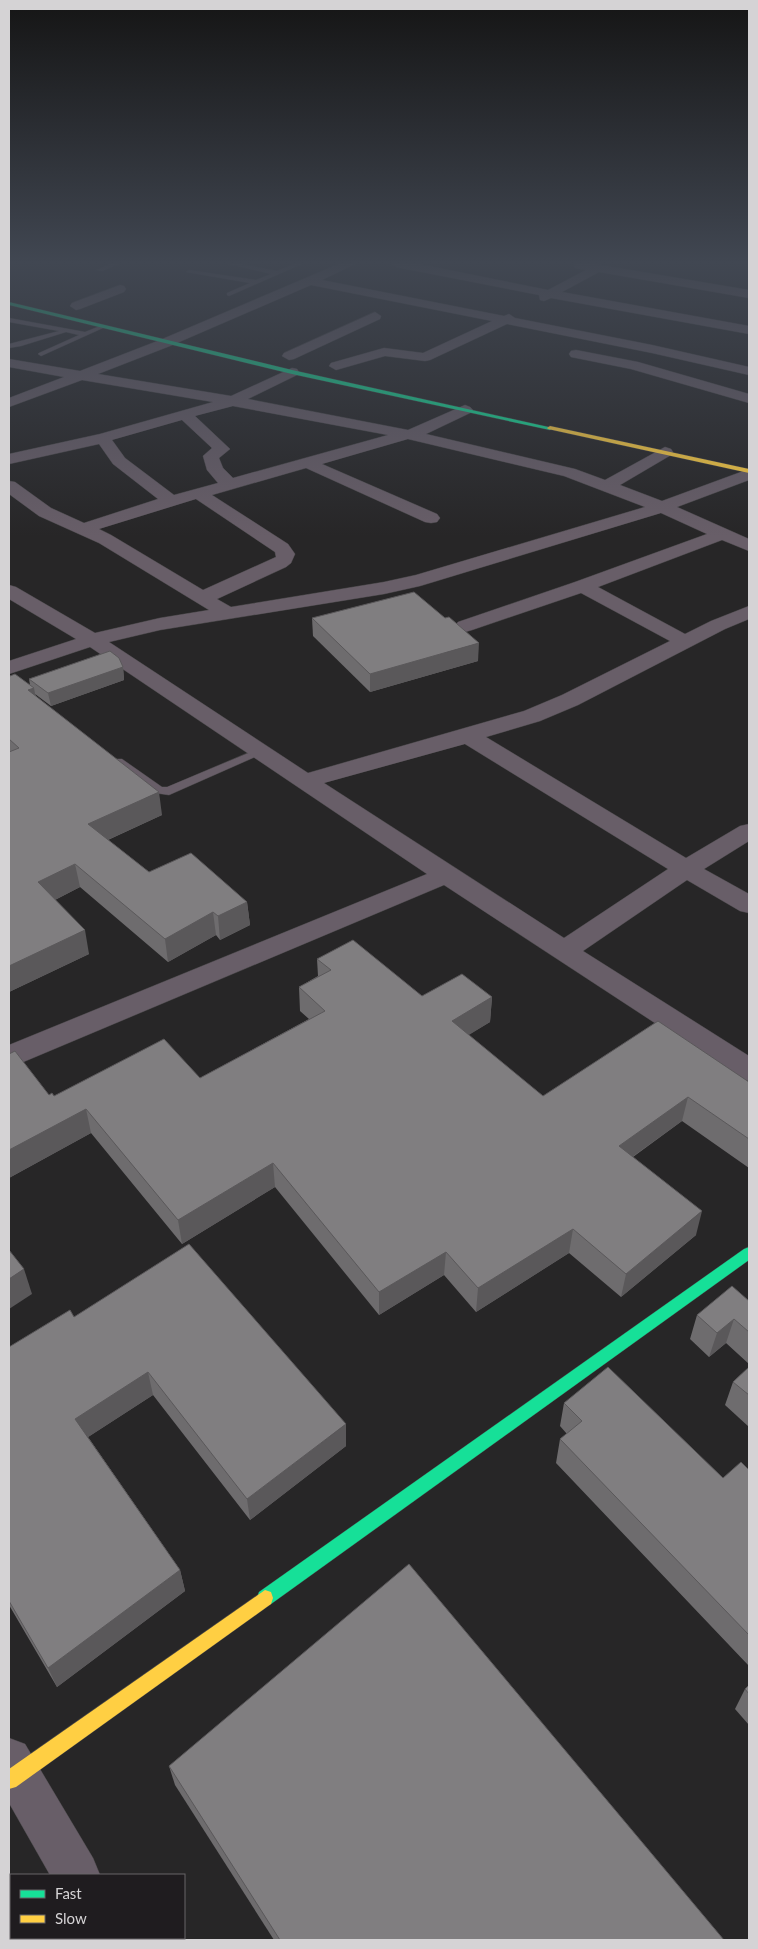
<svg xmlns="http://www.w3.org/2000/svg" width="758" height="1949" font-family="Lato,sans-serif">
  <rect width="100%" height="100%" fill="#272627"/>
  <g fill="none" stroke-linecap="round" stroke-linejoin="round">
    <defs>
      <g id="lane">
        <path d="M112,263H121L102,271L97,270Z"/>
        <path d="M225,263H237L277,271L296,263H304L229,296L227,295V293L250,283L186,272L189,270L256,280L271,274Z"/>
        <path d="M9,318L85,332L100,326L105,327L41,356L38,354L39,353L79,335L66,332L21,346L9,348V344L59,331L9,322Z"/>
        <path d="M260,748L266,751L264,753L169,795L155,793L112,761L114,759H122L162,787H167Z"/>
      </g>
      <g id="street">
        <path d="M341,263H357L322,280L504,316L509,314L515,318L652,345L749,367V375L652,353L507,324L430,360L425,361L385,356L336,370L329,366L331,363L384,348L423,353L492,321L311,285L170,346L98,374L231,396L292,368L297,369L299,372L297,375L248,399L408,430L465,405L470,407L473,410L470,413L426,434L575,469L605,480L665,447L671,449L673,452L671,455L620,485L662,501L749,469V480L677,507L749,539V551L722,540L598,587L685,634L711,621L749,606V619L725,629L578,705L540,721L486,737L686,858L740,826L749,824V841L704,869L749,894V913L740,911L687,880L583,951L749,1056V1081L739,1078L444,885L9,1068V1045L427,874L90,647L9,674V661L76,639L9,599V585L16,587L95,633L160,618L209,610L99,543L39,516L9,494V481L15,482L51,508L84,523L158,499L113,464L99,444L9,464V454L100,434L213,402L82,380L9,407V398L64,377L9,367V359L80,371L160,340ZM233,406L388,435L233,478L223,468L219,458L230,449L195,416ZM182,420L212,448L203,456L207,470L218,483L174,495L125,458L112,440ZM408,439L564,476L645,507L416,575L384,582L231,607L217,599L286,567L291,563L295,554L288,544L212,495L306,468L425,522L431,523L437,522L440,518L437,514L322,464ZM196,499L275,552L276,557L203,590L111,535L99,529ZM661,513L707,534L575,582L458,622L455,626L458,630L465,632L472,630L581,593L670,641L562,695L524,711L308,773L109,642L160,630L384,594L420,586ZM465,744L668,869L564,938L324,783Z"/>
        <path d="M390,263H414L548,290L586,270L575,268L574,263H589L749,290V298L599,272L562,292L749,326V334L551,298L544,301L540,300L539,295L396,267Z"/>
        <path d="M120,285L124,286L126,289L124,292L80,309L76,310L70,306L72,303Z"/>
        <path d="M375,312L381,316L380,319L294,359L289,360L282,356L284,353Z"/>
        <path d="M576,350L638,362L749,394V403L631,369L571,357L569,354L571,351Z"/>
        <path d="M9,1738L25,1744L93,1858L100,1875H50L9,1803Z"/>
        <path d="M88,1938H137L138,1940H89Z"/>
      </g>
      <g id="fast">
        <path d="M9,302L292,370L553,428L550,430L292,374L9,305Z"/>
        <path d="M749,1247V1260L271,1604L265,1606L259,1604L257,1598L259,1592L744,1249Z"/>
      </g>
      <g id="slow">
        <path d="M550,426L749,469V473L548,429L547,428Z"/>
        <path d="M265,1590L271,1592L273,1598L271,1604L16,1787L9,1789V1769Z"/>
      </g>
    </defs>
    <use href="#lane" stroke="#434243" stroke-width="1"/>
    <use href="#street" stroke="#434243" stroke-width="1"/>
    <use href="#fast" stroke="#434243" stroke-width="1"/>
    <use href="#slow" stroke="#434243" stroke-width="1"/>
    <use href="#lane" fill="#685e68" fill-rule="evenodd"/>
    <use href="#street" fill="#685e68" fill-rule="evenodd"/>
    <use href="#fast" fill="#16e098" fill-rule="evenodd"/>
    <use href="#slow" fill="#ffcf43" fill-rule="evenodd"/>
  </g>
  <g fill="#6e6c6e">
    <path d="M312,618L478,661L370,692L313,636Z"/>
    <path d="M123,667L124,680L51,706L35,694L36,696L162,815L108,840L149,872L247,902L250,925L220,940L216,935L168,962L80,887L55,900L89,954L9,992V675L30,685L29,679Z"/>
    <path d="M317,959L422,996L492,997L490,1022L468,1035L543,1096L749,1082V1168L682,1121L633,1157L696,1235L621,1297L569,1253L476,1312L444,1275L379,1315L275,1187L182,1244L91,1133L9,1178V1054L49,1095L54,1096L200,1078L309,1019L300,1011L299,987L318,976Z"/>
    <path d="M749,1301V1364L726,1343L709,1357L690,1339L697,1315Z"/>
    <path d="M74,1317L346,1446L250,1520L153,1395L88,1437L180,1570L185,1591L57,1687L9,1605V1347Z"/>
    <path d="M749,1367V1427L725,1405L733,1382Z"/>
    <path d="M564,1403L723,1478L749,1470V1666L556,1463L560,1439L567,1434L560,1426Z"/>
    <path d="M749,1685V1725L735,1709L745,1689Z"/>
    <path d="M169,1766L724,1940H274L175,1785Z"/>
  </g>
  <g fill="#5a585a">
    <path d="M479,643L478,661L370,692V674Z"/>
    <path d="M123,667L124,680L51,706L48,693Z"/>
    <path d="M34,688L38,710L28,690Z"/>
    <path d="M159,792L162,815L92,847L88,824Z"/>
    <path d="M75,864L80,887L43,906L38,882Z"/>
    <path d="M247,902L250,925L220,940L218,916Z"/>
    <path d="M213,912L216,935L168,962L165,939Z"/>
    <path d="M85,930L89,954L9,992V966Z"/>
    <path d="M492,997L490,1022L451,1046L452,1021Z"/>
    <path d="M688,1097L682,1121L614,1170L619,1146Z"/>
    <path d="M86,1109L91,1133L9,1178V1150Z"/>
    <path d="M273,1163L275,1187L182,1244L178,1220Z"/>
    <path d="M702,1211L696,1235L621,1297L626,1274Z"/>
    <path d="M573,1229L569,1253L476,1312L478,1288Z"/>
    <path d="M446,1252L444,1275L379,1315V1292Z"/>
    <path d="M24,1269L32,1294L9,1309V1279Z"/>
    <path d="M734,1319L726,1343L709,1357L717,1333Z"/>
    <path d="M148,1372L153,1395L82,1441L75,1419Z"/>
    <path d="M346,1424V1446L250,1520L247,1499Z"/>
    <path d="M180,1570L185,1591L57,1687L48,1668Z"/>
  </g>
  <g fill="#807e80" stroke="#5a585a">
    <path d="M414,592L445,618L449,617L479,643L370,674L312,618Z"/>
    <path d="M110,651L119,658L123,667L48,693L29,679Z"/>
    <path d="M15,674L34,688L28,690L159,792L88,824L149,872L191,853L247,902L218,916L213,912L165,939L75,864L38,882L85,930L9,966V752L19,748L9,739V675L10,676Z"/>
    <path d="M353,940L422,996L462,974L492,997L452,1021L543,1096L658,1021L749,1082V1139L688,1097L619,1146L702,1211L626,1274L573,1229L478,1288L446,1252L379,1292L273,1163L178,1220L86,1109L9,1150V1054L15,1051L49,1095L52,1093L54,1096L164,1039L200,1078L325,1011L299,987L331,970L317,959Z"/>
    <path d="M189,1244L346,1424L247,1499L148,1372L75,1419L180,1570L48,1668L9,1601V1347L70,1310L74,1317Z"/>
    <path d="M9,1250L24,1269L9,1279Z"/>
    <path d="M732,1286L749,1301V1332L734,1319L717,1333L697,1315Z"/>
    <path d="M608,1367L723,1478L741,1462L749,1470V1635L560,1439L582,1421L564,1403Z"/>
    <path d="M749,1367V1395L733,1382Z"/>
    <path d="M409,1564L724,1940H280L169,1766Z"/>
    <path d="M749,1685V1694L745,1689Z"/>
  </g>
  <linearGradient id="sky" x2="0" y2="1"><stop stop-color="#151515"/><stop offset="0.49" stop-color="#414752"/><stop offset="1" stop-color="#414752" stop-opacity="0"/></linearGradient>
  <rect width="758" height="536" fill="url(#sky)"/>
  <rect width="758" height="1949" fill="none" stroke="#d5d3d5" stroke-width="20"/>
  <rect x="10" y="1874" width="175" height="65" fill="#1f1c1f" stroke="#686568"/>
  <rect x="20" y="1890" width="25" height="8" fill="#16e098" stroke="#686568"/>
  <text x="55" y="1899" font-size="15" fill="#d5d3d5">Fast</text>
  <rect x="20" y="1915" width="25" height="8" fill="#ffcf43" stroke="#686568"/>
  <text x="55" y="1924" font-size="15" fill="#d5d3d5">Slow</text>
</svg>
